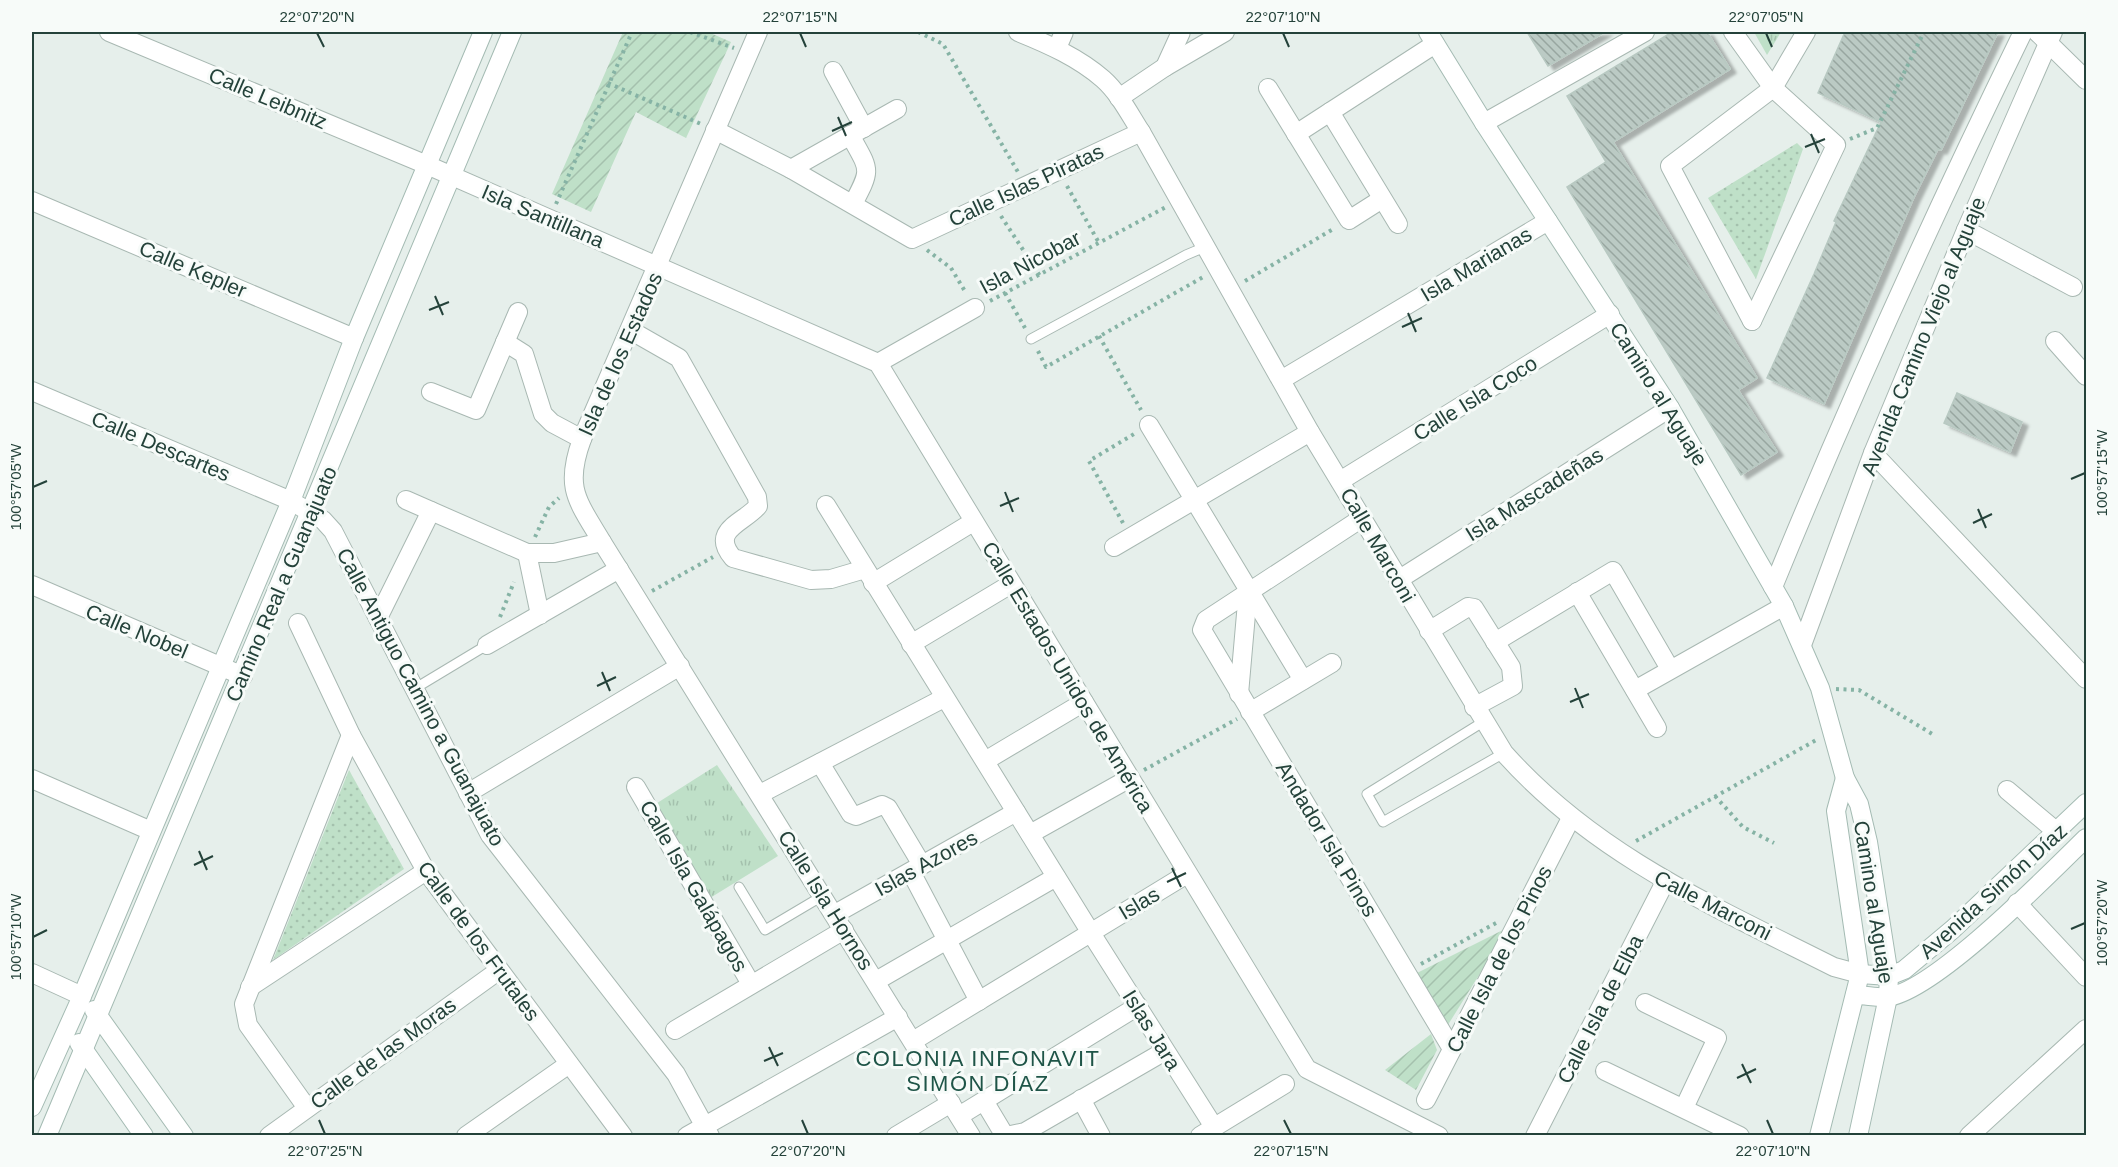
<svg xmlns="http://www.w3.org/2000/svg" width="2118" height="1167" font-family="Helvetica,sans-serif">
  <defs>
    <pattern id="grass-dots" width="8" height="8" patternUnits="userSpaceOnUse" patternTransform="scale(1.5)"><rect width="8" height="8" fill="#bfe0c8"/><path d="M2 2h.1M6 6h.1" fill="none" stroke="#a4c1ad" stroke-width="1.8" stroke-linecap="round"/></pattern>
    <pattern id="park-tufts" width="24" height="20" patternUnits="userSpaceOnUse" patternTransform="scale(1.5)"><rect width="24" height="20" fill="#bfe0c8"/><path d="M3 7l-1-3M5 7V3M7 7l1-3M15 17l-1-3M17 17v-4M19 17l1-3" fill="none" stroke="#a4c1ad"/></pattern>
    <pattern id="garden-furrows" width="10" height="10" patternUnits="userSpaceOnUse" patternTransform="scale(1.5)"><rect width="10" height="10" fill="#bfe0c8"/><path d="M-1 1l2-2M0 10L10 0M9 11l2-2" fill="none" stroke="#a4c1ad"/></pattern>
    <pattern id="building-back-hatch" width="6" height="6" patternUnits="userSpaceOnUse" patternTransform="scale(1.5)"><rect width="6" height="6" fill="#bbcac4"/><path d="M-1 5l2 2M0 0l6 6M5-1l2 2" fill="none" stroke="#98a6a0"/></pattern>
    <filter id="shadow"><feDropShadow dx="6" dy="4" stdDeviation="1.5" flood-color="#0004"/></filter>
  </defs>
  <rect width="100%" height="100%" fill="#e6efeb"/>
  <g fill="url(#grass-dots)">
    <path d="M1797,143L1803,149L1756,279L1708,198Z"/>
    <path d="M349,770L404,869L273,960Z"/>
  </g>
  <g fill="url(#park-tufts)">
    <path d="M1754,32H1781L1767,55Z"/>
    <path d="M717,765L778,856L710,898L654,805Z"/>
  </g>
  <g fill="url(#garden-furrows)">
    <path d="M623,32H708L731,42L686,138L636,112L591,212L552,194Z"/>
    <path d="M1509,927L1446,1028L1415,974Z"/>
    <path d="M1431,1034L1437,1050L1416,1090L1385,1070Z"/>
  </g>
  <g fill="url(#building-back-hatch)" stroke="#b8c9c2" stroke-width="1.5" filter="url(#shadow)">
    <path d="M1527,32H1605L1548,66Z"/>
    <path d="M1672,32H1707L1730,69L1613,142L1757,378L1738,390L1777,452L1741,475L1567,187L1606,162L1567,96Z"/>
    <path d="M1845,32H1998L1941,150L1938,149L1914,197L1824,404L1767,378L1814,274L1836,222L1834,221L1881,122L1818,93Z"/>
    <path d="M1957,393L2022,422L2010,452L1944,423Z"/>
  </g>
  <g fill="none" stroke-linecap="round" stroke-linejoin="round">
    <defs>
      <g id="lane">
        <path d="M1031,339L1186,255L1205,247"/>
        <path d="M414,689L487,645"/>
        <path d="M1483,722L1367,794L1383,822L1504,753"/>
        <path d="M739,887L765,930L824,895"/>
      </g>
      <g id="street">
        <path d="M109,32L427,165L878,363L1307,1069L1439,1136"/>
        <path d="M758,32L582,439C564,488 577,500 602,542L971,1136"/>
        <path d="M1018,32C1048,44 1079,58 1103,79C1119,93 1130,115 1141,132L1310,432L1504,753C1595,855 1713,906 1834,967L1860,974"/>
        <path d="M1733,32L1773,88L1836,145L1752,321"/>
        <path d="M2037,32L2086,80"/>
        <path d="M1057,48L1064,32"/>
        <path d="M1165,67L1225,32"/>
        <path d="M833,71L864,128"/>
        <path d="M1268,88L1349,220L1382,199"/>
        <path d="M1119,98L1165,67L1181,32"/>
        <path d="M1330,112L1398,224"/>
        <path d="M1484,123L1645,32"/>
        <path d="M715,130L791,169L912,239L1141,132"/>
        <path d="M1296,134L1435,44"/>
        <path d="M850,135C870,171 872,168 853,204"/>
        <path d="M791,169L897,109"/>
        <path d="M32,201L354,338"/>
        <path d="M1966,230L2073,287"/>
        <path d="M1752,321L1670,166L1773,88L1806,32"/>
        <path d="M630,330L679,358L757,497L758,506C744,523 709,530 733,558L811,580L831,579L865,569"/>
        <path d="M2055,341L2086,376"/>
        <path d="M505,342L524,354L543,414L552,423L582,439"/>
        <path d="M878,363L975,308"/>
        <path d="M1281,380L1548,221"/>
        <path d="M32,391L291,501L323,520L333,531L490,835L676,1074L710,1136"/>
        <path d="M431,392L476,410L518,312"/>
        <path d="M1149,425L1303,680"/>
        <path d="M1873,453L2086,679"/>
        <path d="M1340,481L1610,314"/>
        <path d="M406,500L527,553H554L602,542"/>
        <path d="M826,505L1091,933L1214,1127"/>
        <path d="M1362,518L1206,620L1202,630L1452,1049"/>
        <path d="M1114,547L1310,432"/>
        <path d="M527,553L540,615"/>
        <path d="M1398,580L1670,408"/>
        <path d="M873,583L973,522"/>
        <path d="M32,585L243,676"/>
        <path d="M1773,587C1850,399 1934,214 2023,32"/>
        <path d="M1577,592L1657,728"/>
        <path d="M378,618L431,511"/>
        <path d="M298,623L351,735L426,871L623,1136"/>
        <path d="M1429,631L1468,607L1474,608L1511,667L1513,686L1474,707"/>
        <path d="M1495,642L1613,571L1670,669"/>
        <path d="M911,644L1011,584"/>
        <path d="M487,645L619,569"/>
        <path d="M1802,645L1873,453L1966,230L2053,32"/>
        <path d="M1635,690L1784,606"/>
        <path d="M1239,694L1248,591"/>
        <path d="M1250,712L1332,663"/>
        <path d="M985,761L1084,702"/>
        <path d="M820,763L851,814L856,816L882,805L888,808L922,865"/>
        <path d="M32,779L151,831"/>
        <path d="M636,787L751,984"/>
        <path d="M2007,790L2057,832"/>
        <path d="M468,793L680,666"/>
        <path d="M760,794L944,698"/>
        <path d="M1030,834L1130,778"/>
        <path d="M911,872L979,1001"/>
        <path d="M2017,903L2086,977"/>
        <path d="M835,914L1016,812"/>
        <path d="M32,973L82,996"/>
        <path d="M876,981L1056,877"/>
        <path d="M250,987L426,871"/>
        <path d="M1645,1003L1717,1038L1684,1108"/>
        <path d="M675,1030L844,930"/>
        <path d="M913,1041L1187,874"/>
        <path d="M1605,1071L1740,1136"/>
        <path d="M1081,1099L1101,1136"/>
        <path d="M1426,1100L1571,818"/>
        <path d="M984,1101L1005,1136"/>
        <path d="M307,1108L248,1025L244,1004L351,735"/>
        <path d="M959,1116L1138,1006"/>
        <path d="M269,1136L498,971"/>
        <path d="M466,1136L569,1064"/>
        <path d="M687,1136L898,1017"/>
        <path d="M896,1136L951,1103"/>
        <path d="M1006,1136L1025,1132L1165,1051"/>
        <path d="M1200,1136L1285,1084"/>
        <path d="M1535,1136L1665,882"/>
        <path d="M1969,1136L2086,1029"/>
      </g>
      <g id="secondary">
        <path d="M1428,32L1484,123L1670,408L1784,606L1820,688L1845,778L1859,804L1868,842L1889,976L1888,997L1858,1136"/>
        <path d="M1860,974L1889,976L1904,970L1953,929L2086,803"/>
        <path d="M1855,995C1866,995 1877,998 1887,997C1934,992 2049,874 2086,838"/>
        <path d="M94,1010L184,1136"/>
        <path d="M79,1043L144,1136"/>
        <path d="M32,1107L82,996L291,501L354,338L483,32"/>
        <path d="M47,1136L512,32"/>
        <path d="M1819,1136L1860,974L1836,811L1845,778"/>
      </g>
    </defs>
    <use href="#lane" stroke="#a8b8b2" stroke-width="11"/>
    <use href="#street" stroke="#a8b8b2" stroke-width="20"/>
    <use href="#secondary" stroke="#a4bbb3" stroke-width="20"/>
    <g stroke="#86b3a5" stroke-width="4" stroke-dasharray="3 4.5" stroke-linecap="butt">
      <path d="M690,32L734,48"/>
      <path d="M918,32L943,44L1018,172"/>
      <path d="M608,83L701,124"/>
      <path d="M1850,139L1877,128L1924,32"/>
      <path d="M1067,186L1099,243"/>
      <path d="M556,204L632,32"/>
      <path d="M1001,216L1040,276"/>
      <path d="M927,250L951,268L966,293"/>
      <path d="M1245,281L1335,228"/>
      <path d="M1005,293L1025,328"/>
      <path d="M990,301L1166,207"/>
      <path d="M1099,336L1141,410"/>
      <path d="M1038,351L1046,367L1203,277"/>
      <path d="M1123,523L1089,461L1134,434"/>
      <path d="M535,537L549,507L559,498"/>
      <path d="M652,591L713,557"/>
      <path d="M500,617L514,582"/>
      <path d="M1836,689L1859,690L1934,735"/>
      <path d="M1144,770L1237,719"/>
      <path d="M1715,796L1743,827L1774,843"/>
      <path d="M1636,841L1818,739"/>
      <path d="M1421,964L1496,923"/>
    </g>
    <use href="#lane" stroke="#fff" stroke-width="9"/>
    <use href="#street" stroke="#fff" stroke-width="18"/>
    <use href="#secondary" stroke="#fff" stroke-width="18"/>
  </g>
  <path fill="none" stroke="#24423a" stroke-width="2" d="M317,33L324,47M800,33L806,47M1283,33L1289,47M1766,33L1772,47M838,117L846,136M832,131L852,122M1811,134L1819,153M1805,147L1825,139M435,296L443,315M429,310L449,302M1408,313L1416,332M1402,327L1422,318M2071,479L2085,473M33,487L47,481M1005,492L1013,512M1000,506L1019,498M1978,509L1986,528M1973,523L1992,514M602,672L610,691M597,686L616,677M1575,688L1583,708M1570,702L1589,694M199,851L207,870M194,865L213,856M1172,868L1181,887M1167,882L1186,873M2071,929L2085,923M33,937L47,930M769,1047L778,1066M764,1061L783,1053M1742,1064L1751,1083M1737,1078L1756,1069M319,1120L325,1134M802,1120L808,1134M1284,1120L1291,1134M1767,1120L1773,1134"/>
  <g text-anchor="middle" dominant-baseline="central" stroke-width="6" stroke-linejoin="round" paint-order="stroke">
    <g font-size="21" fill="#24423a" stroke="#f7fbf9">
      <text transform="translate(268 98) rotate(23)">Calle Leibnitz</text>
      <text transform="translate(1026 185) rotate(-25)">Calle Islas Piratas</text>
      <text transform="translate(543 216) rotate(23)">Isla Santillana</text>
      <text transform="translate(1030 262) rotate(-28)">Isla Nicobar</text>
      <text transform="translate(1476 264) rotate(-31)">Isla Marianas</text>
      <text transform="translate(193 269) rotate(23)">Calle Kepler</text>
      <text transform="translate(1923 336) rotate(-68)">Avenida Camino Viejo al Aguaje</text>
      <text transform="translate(620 354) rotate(-66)">Isla de los Estados</text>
      <text transform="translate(1659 394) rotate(58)">Camino al Aguaje</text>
      <text transform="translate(1475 398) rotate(-32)">Calle Isla Coco</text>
      <text transform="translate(161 446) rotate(23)">Calle Descartes</text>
      <text transform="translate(1534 494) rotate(-32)">Isla Mascadeñas</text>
      <text transform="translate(1378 545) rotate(60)">Calle Marconi</text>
      <text transform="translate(281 584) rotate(-67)">Camino Real a Guanajuato</text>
      <text transform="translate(137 631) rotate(23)">Calle Nobel</text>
      <text transform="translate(1068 677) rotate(59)">Calle Estados Unidos de América</text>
      <text transform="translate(421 697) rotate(62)">Calle Antiguo Camino a Guanajuato</text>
      <text transform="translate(1327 839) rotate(59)">Andador Isla Pinos</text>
      <text transform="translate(926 863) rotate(-29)">Islas Azores</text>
      <text transform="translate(694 886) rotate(60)">Calle Isla Galápagos</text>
      <text transform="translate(1993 891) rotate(-42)">Avenida Simón Díaz</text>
      <text transform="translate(826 900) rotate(58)">Calle Isla Hornos</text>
      <text transform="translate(1874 902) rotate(81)">Camino al Aguaje</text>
      <text transform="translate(1139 903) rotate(-31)">Islas</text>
      <text transform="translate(1713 905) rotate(27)">Calle Marconi</text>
      <text transform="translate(479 941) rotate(54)">Calle de los Frutales</text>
      <text transform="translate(1499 959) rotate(-63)">Calle Isla de los Pinos</text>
      <text transform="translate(1600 1009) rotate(-63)">Calle Isla de Elba</text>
      <text transform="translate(1152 1030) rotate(58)">Islas Jara</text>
      <text transform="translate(383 1053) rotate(-36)">Calle de las Moras</text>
    </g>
    <g font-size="22" letter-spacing="1.5" fill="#1f5548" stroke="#f7fbf9">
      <text x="978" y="1058">COLONIA INFONAVIT<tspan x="978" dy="25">SIMÓN DÍAZ</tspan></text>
    </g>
  </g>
  <rect width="2118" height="1167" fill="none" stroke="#f7fbf9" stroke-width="66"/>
  <rect x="33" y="33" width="2052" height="1101" fill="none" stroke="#24423a" stroke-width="2"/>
  <g font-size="15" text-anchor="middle" fill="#24423a">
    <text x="317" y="22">22°07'20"N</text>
    <text x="800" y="22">22°07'15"N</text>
    <text x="1283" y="22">22°07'10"N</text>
    <text x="1766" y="22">22°07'05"N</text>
    <text transform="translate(2102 473) rotate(-90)" y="5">100°57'15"W</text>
    <text transform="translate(16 487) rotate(-90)" y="5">100°57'05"W</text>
    <text transform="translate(2102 923) rotate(-90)" y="5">100°57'20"W</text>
    <text transform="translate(16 937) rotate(-90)" y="5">100°57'10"W</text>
    <text x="325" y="1156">22°07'25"N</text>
    <text x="808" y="1156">22°07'20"N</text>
    <text x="1291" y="1156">22°07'15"N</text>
    <text x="1773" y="1156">22°07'10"N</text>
  </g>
</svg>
